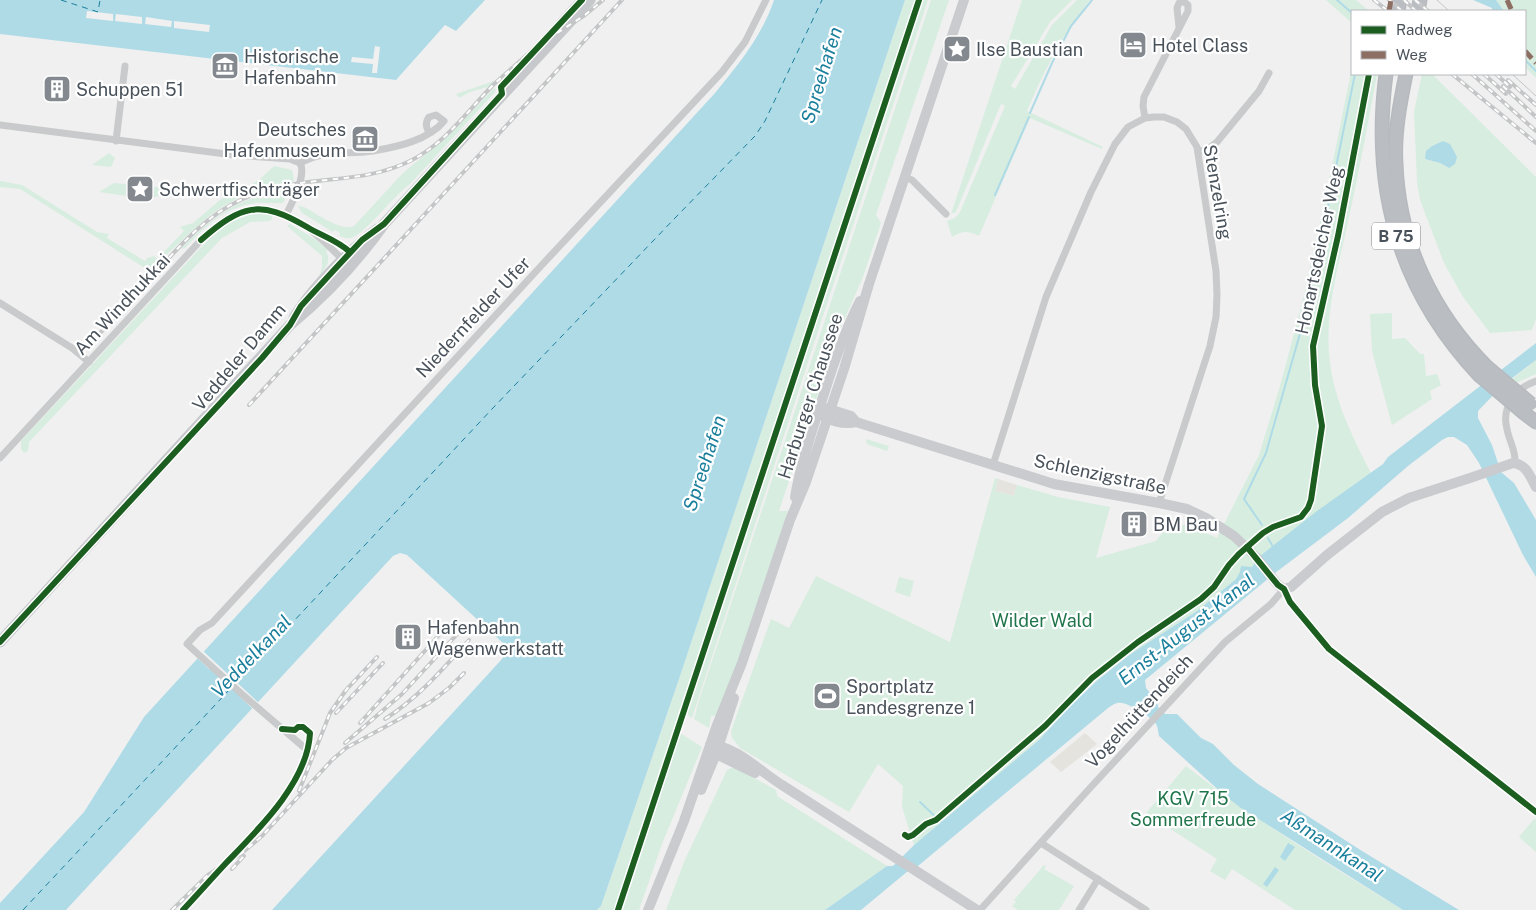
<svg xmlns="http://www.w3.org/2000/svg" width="1536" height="910" font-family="'Public Sans',sans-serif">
  <rect width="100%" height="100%" fill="#f0f0f0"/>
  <g fill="#e5e3de">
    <path d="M998,479L1017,485L1014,496L995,491Z"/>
    <path d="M1085,733L1097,744L1061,772L1050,762Z"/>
  </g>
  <g fill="#d7ede0" fill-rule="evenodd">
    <path d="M905,0H917L616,910H597L601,906L679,679Z"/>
    <path d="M922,0H928L823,316L692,718L686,714L784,417L791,390L795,382Z"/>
    <path d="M931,0H949L876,215L881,223L863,277L838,334L779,511H788L736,667L716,716H711L709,728L694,719L699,700Z"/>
    <path d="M1022,0H1072L1050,22L1011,86L1015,89L1052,25L1077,0H1090C1063,34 1043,72 1027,111L1103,147L1102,149L1030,118L979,236C968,231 963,230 952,237L947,221L955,218L960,212L1005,106L1001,104L956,212L951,214Z"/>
    <path d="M1326,0H1356L1369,11H1352V23Z"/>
    <path d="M1496,0H1536V78L1525,67V11H1504Z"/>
    <path d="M1352,67V74H1377C1368,125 1358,176 1347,227C1337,271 1324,317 1330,363C1335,402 1353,438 1371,473L1260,556L1252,567C1244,568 1240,573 1236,579L1197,611L1132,653L1099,679L1071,705L1039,740L914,845L902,807L903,786L878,764L849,812L740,748L732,738L731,731L771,619L789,628L816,576L950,642L995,478L998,479L995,491L1014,496L1017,485L1058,497L1110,507L1096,558L1156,541L1163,532L1186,524L1217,538L1259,455L1280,386L1302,304L1329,181Z"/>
    <path d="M1422,74H1432L1536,177V319L1532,330L1490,333L1463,297L1444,263L1420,200L1417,182L1414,112ZM1443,141L1449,168L1440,163L1425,159L1432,146Z"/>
    <path d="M494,81H495L491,86L470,92L459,98L456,94Z"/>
    <path d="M494,88L496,91L410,184C394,195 365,234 351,238C347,239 343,237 339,236L340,233L335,230L333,232L302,213L298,206L304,207C316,213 341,232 354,226L403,173L449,135Z"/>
    <path d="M109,153L115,158L112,165L110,167L92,165Z"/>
    <path d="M274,166L292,170L294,181C259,187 226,200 200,224C182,239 167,256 148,270L20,189L0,187V181L22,185L97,232L109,234L107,238L145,261L147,258L154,256L157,259L184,231L180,227L193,223L220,200L225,197L229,198L260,179Z"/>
    <path d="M114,183L146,186L148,199L99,192Z"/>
    <path d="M149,186L177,190L176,193H166L150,199L148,191Z"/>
    <path d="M291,188L283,203C274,204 265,202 256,203C224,207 206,226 185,248L181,249C216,213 241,197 291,188Z"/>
    <path d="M261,213L272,215V219L270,221L250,222L222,238L29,442L28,451L24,453L21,449V441L208,240C226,225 236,216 261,213Z"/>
    <path d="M290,224L316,240L328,250L326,252C332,261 325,269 319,276L322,268V256L287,226Z"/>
    <path d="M1392,313V339L1405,338L1420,354H1424L1426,376L1437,374L1441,385L1430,391L1432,399L1392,425L1372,351L1370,314Z"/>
    <path d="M1536,360V374L1516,383L1512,379Z"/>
    <path d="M866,439L889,446L887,451L867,444Z"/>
    <path d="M899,577L914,581L910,597L895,592Z"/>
    <path d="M680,733L702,747L662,844L639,910H621Z"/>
    <path d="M1186,766C1255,820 1329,865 1403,910H1295L1232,869L1225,880L1210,871L1217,859L1146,813Z"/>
    <path d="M734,767L776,790L777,796L887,866L825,910H666L684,862L727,770Z"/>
    <path d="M1534,819L1536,820V852L1519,837Z"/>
    <path d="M1044,865L1046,866L1044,869L1074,886L1059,910H1018L1012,906L1016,902L1014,900Z"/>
  </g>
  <g fill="#afdbe7">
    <path d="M0,0H485L456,31L445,25L396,80L0,34Z"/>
    <path d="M774,0H905L679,679L601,906L597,910H272L502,659L506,652L504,644L407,555L400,553L393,556L66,910H0V903L84,812L144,717L715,93C739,64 762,36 774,0Z"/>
    <path d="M1473,0H1496L1504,11H1492V8Z"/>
    <path d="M1443,141L1450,144L1457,157L1455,164L1449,168L1440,163L1425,159L1426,151L1432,146Z"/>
    <path d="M1536,343V360L1503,385L1478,411V418L1492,445L1501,472L1514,483L1536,520V577L1523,555L1479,463L1467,445L1454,437H1448L1442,440L1408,466L1348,518L1275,573L1145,680L1146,688L1157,701L1158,707L1165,714H1177L1201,738L1213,744L1234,765L1258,784L1362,851L1459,910H1403L1241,808L1224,795L1159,736C1158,732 1158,727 1156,724C1152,717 1130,704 1122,703C1116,702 1113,705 1108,708L918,866L908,871L861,910H825L887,866H893L914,845L1039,740L1071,705L1099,679L1132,653L1197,611L1236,579L1240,572L1241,566L1252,567L1260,556L1317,511L1383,464L1388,457Z"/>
    <path d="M1288,843L1295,847L1285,861L1280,857Z"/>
    <path d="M1275,867L1279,870L1267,887L1263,884Z"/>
  </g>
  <g fill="#f0f0f0">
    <path d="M87,11L113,14V21L86,18Z"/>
    <path d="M116,14L142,17V24L115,21Z"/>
    <path d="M146,17L172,21L171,27L145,24Z"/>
    <path d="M174,21L210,25L209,32L174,28Z"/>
    <path d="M375,46L380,47L377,73H372L373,64L351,62L352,57L373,59Z"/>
    <path d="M202,650L260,704L254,710L239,696L241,695L211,667L209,669L196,657Z"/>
  </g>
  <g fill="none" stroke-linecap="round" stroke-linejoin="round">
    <g stroke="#afdbe7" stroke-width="2">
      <path d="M1337,0L1352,13"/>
      <path d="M1525,60L1536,71"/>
      <path d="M1030,113L1052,63L1071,26L1092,0"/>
      <path d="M995,195L1029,117"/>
      <path d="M1262,525L1244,499L1266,453L1307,309L1355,74"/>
      <path d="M1268,538L1273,547"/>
      <path d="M920,802L942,823"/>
    </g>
    <g stroke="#1a7f9c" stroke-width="1" stroke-dasharray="6 5" stroke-linecap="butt">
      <path d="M61,0L98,12L100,0"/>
      <path d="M236,683L492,409L676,217L755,136L765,121L822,0"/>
      <path d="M23,910L231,688"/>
    </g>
    <defs>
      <g id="highway">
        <path d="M1398,11L1400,0"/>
        <path d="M1418,11L1420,0"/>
        <path d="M1386,74C1371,189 1399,290 1479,375"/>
        <path d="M1406,74C1400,103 1394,134 1396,164C1399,242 1432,312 1487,367"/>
        <path d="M1524,413L1536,422"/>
      </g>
    </defs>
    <use href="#highway" stroke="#b6babe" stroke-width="15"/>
    <g stroke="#c8cacb" stroke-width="7">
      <path d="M1145,118L1143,106L1144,97L1188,11V5L1183,1L1179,3L1177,8L1179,27"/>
      <path d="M0,125L234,155L290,159L300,163"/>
      <path d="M116,141L125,66"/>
      <path d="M1198,152L1208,149L1217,142L1259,91L1269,73"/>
      <path d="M300,163C327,149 346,155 373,151C397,147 429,140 444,121L436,115L429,117C425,123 426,127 429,133"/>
      <path d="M904,177L912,180L946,214"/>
      <path d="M286,215C292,203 307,175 300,163"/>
      <path d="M316,231L339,243L351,254"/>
      <path d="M0,303L72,348L89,362"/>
      <path d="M0,458L201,240C209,233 218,224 228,218C274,191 313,230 344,261"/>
      <path d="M1515,463C1516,450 1509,441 1507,429C1501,407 1516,388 1536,381"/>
      <path d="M993,465L1046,297L1091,192L1115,144L1128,127L1145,118L1154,117H1164L1177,122L1186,129L1197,147L1216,271L1217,295L1216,317L1210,346L1159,503"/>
      <path d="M1247,547C1255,540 1263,531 1273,527C1288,521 1302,522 1310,505L1322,426L1315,385L1313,346L1338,236L1369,74"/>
      <path d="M306,749L244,696L187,644L200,630L212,623L540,267L722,72L745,42L766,0"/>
      <path d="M1041,843L1146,910"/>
      <path d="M183,910C198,894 212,878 227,862C259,829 308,781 310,733L303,727H298L295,730L283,729"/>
      <path d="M980,910L1090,788L1225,642L1271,604L1284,589"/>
      <path d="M1079,910L1098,879"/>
    </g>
    <g stroke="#c9cbce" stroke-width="10">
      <path d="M826,408L851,416L856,422"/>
      <path d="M818,411C825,421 845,425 856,422L1054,484L1159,503L1187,509L1206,518L1234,536L1256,557L1278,585L1284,589L1291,587L1327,555L1382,512L1409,498L1473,477L1513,463C1526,464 1530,476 1536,487"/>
      <path d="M795,497C801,462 813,428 824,394C834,362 845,330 860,301"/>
      <path d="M710,745C735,745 762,773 782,785C847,826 912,868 977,910"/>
      <path d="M714,750L716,754L755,773"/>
      <path d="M701,790L716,754L734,698"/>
      <path d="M648,910L684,821L717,725L742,663L790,520L806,482L844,369L869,284L964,0"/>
    </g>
    <g stroke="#c6c8cb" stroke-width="11">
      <path d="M294,318C310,290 351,249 377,229"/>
      <path d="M0,642L290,325C325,296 358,261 384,224L590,0"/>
    </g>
    <use href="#highway" stroke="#babec2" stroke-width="12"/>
    <g stroke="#c4c5c6" stroke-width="1">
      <path d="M1437,0L1449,11"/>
      <path d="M1512,74L1536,96"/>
    </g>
    <defs>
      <g id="rail">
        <path d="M1374,0L1388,11"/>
        <path d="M1389,0L1402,11"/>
        <path d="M1404,0L1416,11"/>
        <path d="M1415,0L1428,11"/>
        <path d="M548,39L585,15L603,0"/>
        <path d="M1452,74L1536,143"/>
        <path d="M1472,74L1536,131"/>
        <path d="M1484,74L1506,94"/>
        <path d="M1496,74L1510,87"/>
        <path d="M1508,80L1536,105"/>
        <path d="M1503,86L1536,117"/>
        <path d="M88,347C107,324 129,302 149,280C188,237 216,202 275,188C322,176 367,183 412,160C445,143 467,112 492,86C504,75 517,64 529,53C546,36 561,18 578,0"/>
        <path d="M249,405L622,0"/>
        <path d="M336,713L383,663"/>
        <path d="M385,719C418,698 443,669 469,640"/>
        <path d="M360,723L449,624"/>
        <path d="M345,743L402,694L461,630"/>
        <path d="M299,791L330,713L346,690L377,657"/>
        <path d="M232,869L244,856"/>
        <path d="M172,910L208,875L242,853L262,836L332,760L346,748L429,703L449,688L464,673"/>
      </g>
    </defs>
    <use href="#rail" stroke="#c4c5c6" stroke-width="4"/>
    <use href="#rail" stroke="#fff" stroke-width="2" stroke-dasharray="5.5" stroke-linecap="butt"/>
    <defs>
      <g id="highway-bridge">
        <path d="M1487,367L1531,404"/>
        <path d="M1479,375L1524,413"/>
      </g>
    </defs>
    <use href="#highway-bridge" stroke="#b6babe" stroke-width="15" stroke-linecap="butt"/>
    <use href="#highway-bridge" stroke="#babec2" stroke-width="12"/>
    <g stroke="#8d6e63" stroke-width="5" stroke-dasharray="10 5" stroke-linecap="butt">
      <path d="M1507,0L1512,11"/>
      <path d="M1389,11L1391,0"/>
      <path d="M1525,51L1536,63"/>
    </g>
    <defs>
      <g id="cycleway">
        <path d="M201,240C241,205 260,199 307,227C322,236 337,240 350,252"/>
        <path d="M1247,547L1278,585L1284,589L1290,602L1329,649L1536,812"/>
        <path d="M0,642L262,358L290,325L301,306L334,270L362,240L384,224L502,94L501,87L582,0"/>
        <path d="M905,835L908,837L913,835L926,824L936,820L1045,726L1092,678L1138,642L1201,599L1214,587L1229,565L1239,554L1263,533L1273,527L1301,517L1308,508L1311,500L1322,426L1315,385L1313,346L1338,236L1369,74"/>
        <path d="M183,910C198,894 212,878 227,862C259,829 308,781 310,733L303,727H298L295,730L282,729"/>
        <path d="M618,910L919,0"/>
      </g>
    </defs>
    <use href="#cycleway" stroke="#fff" stroke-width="9"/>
    <use href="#cycleway" stroke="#1b5e20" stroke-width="6"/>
  </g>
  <defs>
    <symbol id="hotel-square" viewBox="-11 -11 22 22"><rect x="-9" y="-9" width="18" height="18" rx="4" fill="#83898e" stroke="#fff"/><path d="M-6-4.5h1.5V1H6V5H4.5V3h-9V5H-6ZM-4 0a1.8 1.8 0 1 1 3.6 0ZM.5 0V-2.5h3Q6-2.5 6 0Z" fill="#fff"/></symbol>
    <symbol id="sight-square" viewBox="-11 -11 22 22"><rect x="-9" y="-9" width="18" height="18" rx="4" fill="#83898e" stroke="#fff"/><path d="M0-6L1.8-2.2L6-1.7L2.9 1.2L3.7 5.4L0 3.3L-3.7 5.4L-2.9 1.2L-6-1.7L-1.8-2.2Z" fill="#fff"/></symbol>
    <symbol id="museum-square" viewBox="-11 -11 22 22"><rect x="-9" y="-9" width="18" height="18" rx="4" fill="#83898e" stroke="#fff"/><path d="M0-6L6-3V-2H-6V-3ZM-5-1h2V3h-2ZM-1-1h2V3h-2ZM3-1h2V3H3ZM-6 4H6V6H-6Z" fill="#fff"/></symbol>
    <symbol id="building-square" viewBox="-11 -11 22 22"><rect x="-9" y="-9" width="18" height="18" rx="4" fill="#83898e" stroke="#fff"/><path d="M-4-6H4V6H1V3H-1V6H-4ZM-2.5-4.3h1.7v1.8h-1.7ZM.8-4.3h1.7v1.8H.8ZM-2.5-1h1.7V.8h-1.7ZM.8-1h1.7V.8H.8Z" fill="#fff"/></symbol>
    <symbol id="stadium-square" viewBox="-11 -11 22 22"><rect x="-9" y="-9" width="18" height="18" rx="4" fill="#83898e" stroke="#fff"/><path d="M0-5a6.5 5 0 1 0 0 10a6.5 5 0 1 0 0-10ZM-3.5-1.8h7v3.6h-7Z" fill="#fff"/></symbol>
  </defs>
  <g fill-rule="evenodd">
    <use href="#hotel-square" x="1117" y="29" width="32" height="32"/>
    <use href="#sight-square" x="941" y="33" width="32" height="32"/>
    <use href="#museum-square" x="209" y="50" width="32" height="32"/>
    <use href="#building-square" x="41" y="73" width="32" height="32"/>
    <use href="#museum-square" x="349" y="123" width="32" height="32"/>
    <use href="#sight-square" x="124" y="173" width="32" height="32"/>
    <use href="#building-square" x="1118" y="508" width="32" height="32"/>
    <use href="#building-square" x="392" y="621" width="32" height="32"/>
    <use href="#stadium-square" x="811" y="680" width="32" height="32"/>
  </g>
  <g text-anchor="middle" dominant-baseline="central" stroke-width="4.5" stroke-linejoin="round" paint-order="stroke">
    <rect fill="#fff" stroke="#80868c" stroke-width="1" x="1372" y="222.5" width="48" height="27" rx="4"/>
    <g font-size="16" font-weight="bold" fill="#49525a">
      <text x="1396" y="236">B 75</text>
    </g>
    <g font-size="18" fill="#49525a" stroke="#fff" text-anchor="start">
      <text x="1152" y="45">Hotel Class</text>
      <text x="976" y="49">Ilse Baustian</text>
      <text x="244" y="56">Historische<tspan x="244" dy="21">Hafenbahn</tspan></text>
      <text x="76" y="89">Schuppen 51</text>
      <text x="346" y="129" text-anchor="end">Deutsches<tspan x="346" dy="21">Hafenmuseum</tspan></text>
      <text x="159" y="189">Schwertfischträger</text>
      <text x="1153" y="524">BM Bau</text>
      <text x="427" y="627">Hafenbahn<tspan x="427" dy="21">Wagenwerkstatt</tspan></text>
      <text x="846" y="686">Sportplatz<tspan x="846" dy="21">Landesgrenze 1</tspan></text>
    </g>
    <g font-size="18" fill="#49525a" stroke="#fff">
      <text transform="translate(1218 192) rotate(80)">Stenzelring</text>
      <text transform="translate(1319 250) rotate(-78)">Honartsdeicher Weg</text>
      <text transform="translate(122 304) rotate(-47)">Am Windhukkai</text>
      <text transform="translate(473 317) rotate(-47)">Niedernfelder Ufer</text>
      <text transform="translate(239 357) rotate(-50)">Veddeler Damm</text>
      <text transform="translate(810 396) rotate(-72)">Harburger Chaussee</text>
      <text transform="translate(1100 474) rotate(12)">Schlenzigstraße</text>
      <text transform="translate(1139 711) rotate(-47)">Vogelhüttendeich</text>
    </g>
    <g font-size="18" fill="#20754b" stroke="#fff">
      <text x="1042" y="620">Wilder Wald</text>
      <text x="1193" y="798">KGV 715<tspan x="1193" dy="21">Sommerfreude</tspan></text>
    </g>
    <g font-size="19" font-style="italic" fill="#1a7f9c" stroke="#fff">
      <text transform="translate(821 75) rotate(-73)">Spreehafen</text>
      <text transform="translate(704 463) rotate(-72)">Spreehafen</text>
      <text transform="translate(1186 629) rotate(-38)">Ernst-August-Kanal</text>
      <text transform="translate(251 656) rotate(-46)">Veddelkanal</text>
      <text transform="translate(1332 845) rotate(33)">Aßmannkanal</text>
    </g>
  </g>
  <rect x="1351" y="10" width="175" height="65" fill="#ffffff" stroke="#b6babd"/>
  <rect x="1361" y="26" width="25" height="8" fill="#1b5e20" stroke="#b6babd"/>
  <text x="1396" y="35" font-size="15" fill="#49525a">Radweg</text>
  <rect x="1361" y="51" width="25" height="8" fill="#8d6e63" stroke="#b6babd"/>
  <text x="1396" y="60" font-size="15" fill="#49525a">Weg</text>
</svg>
